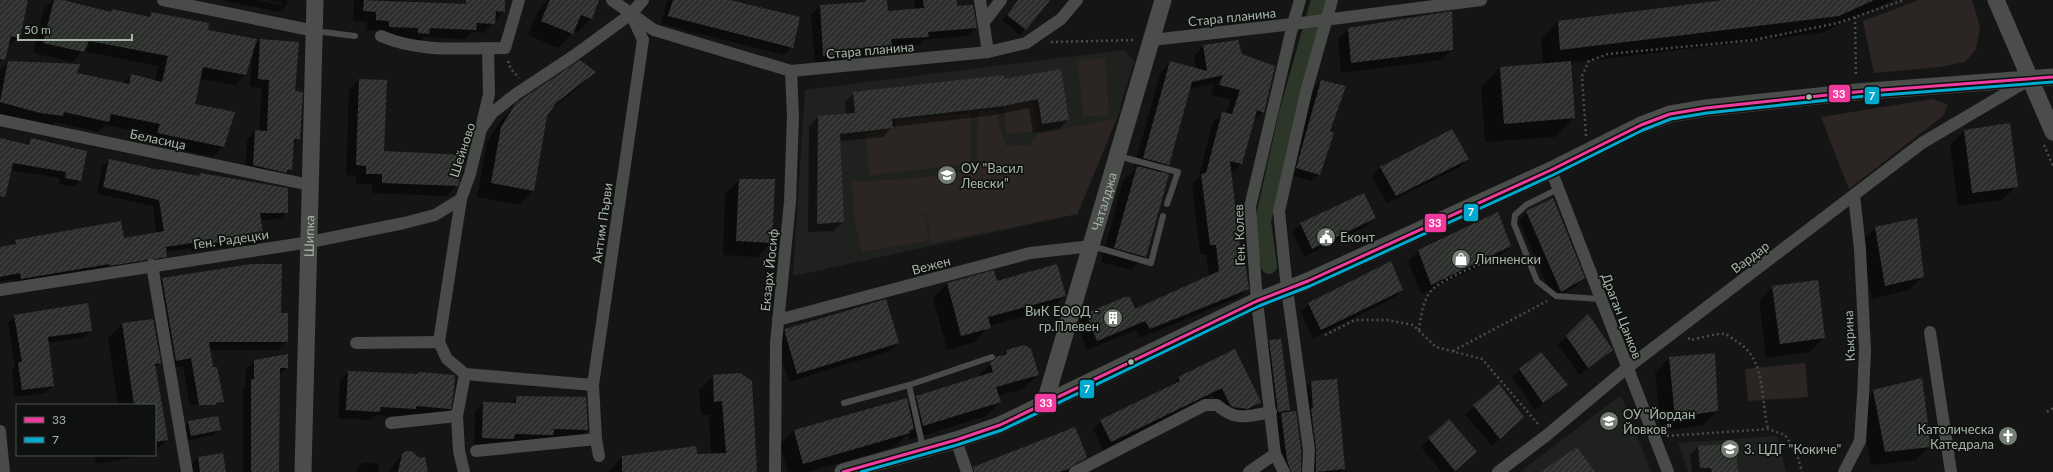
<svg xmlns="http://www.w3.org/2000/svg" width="2053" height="472" font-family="Lato,sans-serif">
  <defs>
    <pattern id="building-hatch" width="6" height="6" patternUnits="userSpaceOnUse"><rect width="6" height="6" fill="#2d2f2d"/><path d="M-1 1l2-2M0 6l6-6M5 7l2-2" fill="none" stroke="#494b49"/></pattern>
  </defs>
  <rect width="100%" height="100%" fill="#151515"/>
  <g fill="#1f211f">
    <path d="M1124,50L1134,61L1117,118L1078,214L793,276L805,90Z"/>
    <path d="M1621,395L1651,472H1520Z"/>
    <path d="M1777,436L1786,472H1688L1678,443Z"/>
  </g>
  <g fill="#2b2623">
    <path d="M1919,0H1972L1980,27L1976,49L1965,62L1940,67L1874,73L1863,21Z"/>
    <path d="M1105,58L1109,115L1083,117L1078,61Z"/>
    <path d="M1933,99L1948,105L1943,116L1849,189L1821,117Z"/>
    <path d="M1034,102L1037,131L1006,134L1004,105Z"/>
    <path d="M997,110L999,126L1006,146L1030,145L1038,134L1117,118L1077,214L931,243L926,212H924L929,241L862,252L855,222L851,181C885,181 920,178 954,174C962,172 969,168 977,166L978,111Z"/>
    <path d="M971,113V164L869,175L866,133L896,128V120Z"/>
    <path d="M1805,363L1808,397L1748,401L1745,369Z"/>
  </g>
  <g fill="#0007">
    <path d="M0,0H27L19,37L7,47L5,55L0,61Z"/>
    <path d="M53,0L110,13L112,10L147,17L151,13L253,47L261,40L294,92L299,138L292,145L291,170L283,178L245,173L247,139L255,131H259L262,88L250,87L252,54L245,75L235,85L199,79L194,104L223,146L213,157L148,143L150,134L105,125L98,132L55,122L51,126L0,116V70L9,62L123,84L131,75L155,81L158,66L83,51L72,62L33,53L44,9Z"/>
    <path d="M220,0H257L281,5V3L267,0H287V5L279,12Z"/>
    <path d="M354,0H389L466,5V0H504V11L484,33L472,32L465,39L424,37L419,43H408L409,38L380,36V31L366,30L367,22L353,21Z"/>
    <path d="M548,0H598L591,19L577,33L573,32L558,48L528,35L538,11Z"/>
    <path d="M667,0H726L792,47L784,55L661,24Z"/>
    <path d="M865,0H886L888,12L915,10L914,0H956L957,7L976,28L967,36L924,40L919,45L888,47L882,54L849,57L843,62L815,64L811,15L820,6L862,3Z"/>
    <path d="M1018,0H1049L1020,35L1002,20Z"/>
    <path d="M1732,0H1893L1821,33L1570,63L1574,118L1555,137L1485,142L1481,86L1500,68L1543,64L1541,39L1558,22Z"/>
    <path d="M1348,29L1452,50L1441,60L1341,73L1338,39Z"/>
    <path d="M1237,41L1264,112L1252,121L1241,164L1231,174L1241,258L1248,288L1238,298L1140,338L1136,330L1087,350L1077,324L1086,314L1126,298L1135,310L1209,277L1206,254H1200L1192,184L1198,179L1213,122L1223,113L1226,114L1231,99L1211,95L1214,84L1189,89L1168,164L1160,173L1145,256L1131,270L1101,262L1123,181L1136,168L1134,167L1161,71L1171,62L1196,69L1194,56L1203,46Z"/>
    <path d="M1060,70L1068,120L1059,129L1033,133L1029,108L994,115L892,127L883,137L840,141L843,222L834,231L808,232L809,126L818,117L846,115L845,102L854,93L1003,80Z"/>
    <path d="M595,72L581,86L551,109L546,116L533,190L519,205L477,197L487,142L502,119L517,104Z"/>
    <path d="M359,80L383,152L457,185L446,196L372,193V184H356V176L346,175L349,90Z"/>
    <path d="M1321,81L1328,132L1319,174L1312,181L1290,175L1314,88Z"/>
    <path d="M1452,130L1468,159L1460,167L1387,203L1372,176L1380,168Z"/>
    <path d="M1964,131L2017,186L2002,200L1958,206L1950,145Z"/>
    <path d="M0,139L25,145L31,139L80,180L74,187L59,184L60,178L10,170L0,181Z"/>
    <path d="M109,160L198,177L201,174L287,212L280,219L260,220L263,238L256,245L240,248L239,245L191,251V248L166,252V256L159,263L14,285L13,279L0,282V248L11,246L16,241L123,239L156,233L153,206L97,194L102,167Z"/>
    <path d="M739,180L771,243L757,257L723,255L725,194Z"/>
    <path d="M1363,194L1375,218L1367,226L1304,257L1292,232L1301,224Z"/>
    <path d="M1527,212L1584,278L1576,286L1553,299L1519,220Z"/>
    <path d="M1875,228L1923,276L1909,290L1872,299L1861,242Z"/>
    <path d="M1510,246L1499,257L1421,294L1408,261L1419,251Z"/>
    <path d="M993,272L996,282L1065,295L1051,309L989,326L975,342L947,350L933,298L947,284Z"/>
    <path d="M162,279L280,314L287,342L279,350H209L213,402L190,405L183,366L168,369L154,287Z"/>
    <path d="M1773,287L1824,338L1810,352L1766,358L1759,301Z"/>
    <path d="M1402,290L1394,298L1313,338L1301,312L1309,304Z"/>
    <path d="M15,316L91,331L84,338L47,343L53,386L45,393L15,397L12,370L15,367L8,323Z"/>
    <path d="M1587,316L1611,350L1579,375L1558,345Z"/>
    <path d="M122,324L160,363L155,368L160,403L155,408V405H118L108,338Z"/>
    <path d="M785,330L898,343L890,351L789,382L777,342V338Z"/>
    <path d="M1270,341L1289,410L1286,414L1300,472H1284L1281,466L1276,420L1280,416H1273L1264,347Z"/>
    <path d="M1025,346L1037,375L1023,389L998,396L1000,402L986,416L909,440L908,434L894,447L808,472H788L780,444L794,430L908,405L917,397L977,377L1006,351Z"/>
    <path d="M1235,350L1260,402L1252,410L1222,413L1213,395L1103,450L1093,429L1101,421L1171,386L1179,377Z"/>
    <path d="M1669,358L1717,411L1703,425L1661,431L1655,373Z"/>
    <path d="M254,361L287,367L279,376L278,472H243V389L245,386L246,370Z"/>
    <path d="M1520,369L1566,385L1535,410L1512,377Z"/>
    <path d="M348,372L417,375L419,373L450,409L442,417L409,414L407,417L376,415L371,420L338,418L340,380Z"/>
    <path d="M713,376L756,472H608L622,457L695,447L696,456L711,455L709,415H701L699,390Z"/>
    <path d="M1311,382L1344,469L1341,472H1308L1303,390Z"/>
    <path d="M1499,386L1515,425L1492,446L1465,414Z"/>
    <path d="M1874,391L1930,446L1916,460L1871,465L1860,405Z"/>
    <path d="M517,397L587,430L579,438L550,437L544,443L474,446L475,411L483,403L511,404Z"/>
    <path d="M1449,420L1468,460L1453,472H1441L1421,447Z"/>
    <path d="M189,422L220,430L214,435L186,441L184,427Z"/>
    <path d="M155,428L167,440L155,451Z"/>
    <path d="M1698,447L1737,472H1692L1690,455Z"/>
    <path d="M402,454L427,472H388Z"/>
    <path d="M95,455H146L96,464Z"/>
    <path d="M1086,457L1070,472H969L974,468Z"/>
    <path d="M198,458L225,472H190L189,467Z"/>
    <path d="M363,462L379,464L378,472H355Z"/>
  </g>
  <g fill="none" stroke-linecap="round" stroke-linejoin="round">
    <path stroke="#2c3729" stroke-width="16" d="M1269,266L1263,221L1287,113L1319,0"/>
  </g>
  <g fill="url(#building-hatch)">
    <path d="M0,0H28L20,38L11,36L5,60L0,59Z"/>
    <path d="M54,0H63L111,12L112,9L150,17L151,12L209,23L208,30L257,39L246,75L203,67L195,104L235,112L224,147L157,133L160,124L111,114L109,122L64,112L63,116L40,113L0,102L8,61L80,64L77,73L129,84L131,74L162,82L168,56L89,41L84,52L43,43Z"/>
    <path d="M364,0L466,4V0H505V12L496,11L495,24L477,23L476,30L430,28L429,34L418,33V28L389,27V21L376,20V12L363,11Z"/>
    <path d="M550,0H599L592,19L581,15L573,34L541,21Z"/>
    <path d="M673,0H730L800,17L793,48L668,16Z"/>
    <path d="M865,0H887L888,11L924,8L923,0H957V6L973,5L977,28L928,32L929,37L891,39L892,45L853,49V54L823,56L820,5L865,2Z"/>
    <path d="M1018,0H1050L1026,30L1007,15Z"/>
    <path d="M1724,0H1874L1839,16L1560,50L1558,21Z"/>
    <path d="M1452,11L1453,50L1351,63L1348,28Z"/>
    <path d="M260,39L299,42L295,91L303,92L300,139H294L292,170H287V173L253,165L255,130L267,131L269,80L258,79Z"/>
    <path d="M1238,40L1242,54L1275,66L1264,113L1257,110L1242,164L1230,161L1241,257L1244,256L1249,289L1150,329L1145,321L1097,341L1086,313L1125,297H1130L1135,309L1219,271L1216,245H1210L1201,174L1206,173L1222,112L1232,114L1240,90L1219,85L1223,75L1192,82L1169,165L1143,158L1170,61L1207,71L1203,45Z"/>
    <path d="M580,60L596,72L556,103L547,116L534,191L491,183L501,127L516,103Z"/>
    <path d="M1571,61L1575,118L1504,124L1500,67Z"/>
    <path d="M1061,69L1069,120L1042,124L1038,99L1004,106L892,119L893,128L840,134L844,222L817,224L818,116L855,113L853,92L1004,75V79Z"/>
    <path d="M359,79L387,80L384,151L465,155V162L458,186L382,183V174H366V166L356,165Z"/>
    <path d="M1321,80L1346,86L1330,131L1334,133L1320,175L1296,168Z"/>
    <path d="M2010,123L2018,187L1972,193L1964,130Z"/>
    <path d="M1452,129L1469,159L1396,196L1380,167Z"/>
    <path d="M0,138L29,145L31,138L87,151L81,181L65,178L66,172L13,163L5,197L0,196Z"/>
    <path d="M109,159L160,170L161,169L199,176L200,173L288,188V213H260L264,239L246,241V239L198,245L197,242L166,247L167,257L109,266V264L21,279L20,273L0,277V247L16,244L15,240L121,221L124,238L164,231L159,200L103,187Z"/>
    <path d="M1137,166L1169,174L1146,257L1114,248Z"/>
    <path d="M739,179H775L772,243L736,241Z"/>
    <path d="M1364,193L1376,218L1312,249L1300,223Z"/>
    <path d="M1553,198L1585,278L1561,292L1526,211Z"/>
    <path d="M1498,212L1511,246L1431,285L1418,250Z"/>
    <path d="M1917,218L1924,277L1885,286L1875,227Z"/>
    <path d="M1391,261L1403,290L1321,330L1308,303Z"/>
    <path d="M251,264H282L281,313H288V342H209L213,367H217L224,402L216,403V405H199L191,358L176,361L162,278Z"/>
    <path d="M1057,264L1066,296L988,317L991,328L961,336L947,283L994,270L997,281Z"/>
    <path d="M1818,280L1825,338L1780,344L1772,286Z"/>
    <path d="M886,299L899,343L797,374L785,333V329Z"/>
    <path d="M88,303L92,331L48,337L54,386L22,390L18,362H22L14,315Z"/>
    <path d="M1588,314L1613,350L1588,368L1566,336Z"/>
    <path d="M153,319L161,363L155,364L168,440L155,442V405H134L122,323Z"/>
    <path d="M1281,339L1290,410L1278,412L1269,340Z"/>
    <path d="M1025,345L1031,349L1039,375L996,387L1001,402L923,426L916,396L993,372L990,362L995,360L996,357L1007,354L1006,350Z"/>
    <path d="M1235,349L1261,402L1248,409L1233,407L1230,405L1222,388L1111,442L1100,420L1180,381L1178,377Z"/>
    <path d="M1541,352L1568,385L1543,403L1519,369Z"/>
    <path d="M1715,353L1718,411L1675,417L1669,357Z"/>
    <path d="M288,354V368H280L279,472H251V379H254V360Z"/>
    <path d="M348,371L418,374L419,372L454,375L455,376L454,389L451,409L416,406V409L381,407L380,412L346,410Z"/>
    <path d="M740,373L752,381L757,472H622V456L696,446L697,454L726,453L722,401L714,402L713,375Z"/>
    <path d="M1922,378L1931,447L1885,452L1873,390Z"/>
    <path d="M1337,379L1345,469L1316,472V449L1311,409L1313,408L1311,381Z"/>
    <path d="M1499,384L1524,417L1500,439L1473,405Z"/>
    <path d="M516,396L586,397L588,430L554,429L553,435L515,434L514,439L482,438L483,402L516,403Z"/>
    <path d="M907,398L914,429L909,431L910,433L803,464L794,430Z"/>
    <path d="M1296,411L1301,450V472H1291L1287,460L1281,413Z"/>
    <path d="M218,416L221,430L191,436L188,421Z"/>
    <path d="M1449,419L1477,452L1455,471L1428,438Z"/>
    <path d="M1075,427L1087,457L1068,469L1060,472H974L973,467Z"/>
    <path d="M1735,443L1738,472H1712L1711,468H1700L1698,446Z"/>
    <path d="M1577,447L1595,472H1541Z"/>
    <path d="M406,451H411L420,458L425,457L428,472H398L402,454Z"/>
    <path d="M223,453L226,472H200L198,457Z"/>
  </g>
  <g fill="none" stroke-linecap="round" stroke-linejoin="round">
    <g stroke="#494d49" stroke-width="2.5" stroke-dasharray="2 3" stroke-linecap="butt">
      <path d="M1855,17L1856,77"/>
      <path d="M1051,42L1136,40"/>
      <path d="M508,61L511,69L519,78"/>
      <path d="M1586,136L1582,76L1589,61L1608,54L1754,40L1838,23L1904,0"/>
      <path d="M2044,145L2053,166"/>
      <path d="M1419,330C1421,315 1423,297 1435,287C1445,279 1487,260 1499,257C1505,256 1515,260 1518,265"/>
      <path d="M1325,335L1355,320H1387L1413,325L1436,347L1482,359L1539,425"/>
      <path d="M1688,338L1691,340C1700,338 1717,333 1725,334C1728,335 1733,339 1736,341C1767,359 1760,398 1768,429"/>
      <path d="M1453,351L1547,301"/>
      <path d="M2047,412L2053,408"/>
      <path d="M1667,436L1768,429L1785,435L1796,451L1802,472"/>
    </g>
    <g stroke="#484b48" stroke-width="6">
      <path d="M315,31L355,36"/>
      <path d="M1118,156L1178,172L1167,204"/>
      <path d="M1558,189L1526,205L1515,215L1514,224L1537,281L1556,296L1599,299"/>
      <path d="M1092,246L1151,263L1163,216"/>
      <path d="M909,385L992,357"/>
      <path d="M844,403L909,385L923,448"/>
    </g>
    <g stroke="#484b48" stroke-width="12">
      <path d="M163,0L315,31"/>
      <path d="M612,0L654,30L791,71L988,52L1026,43L1061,19L1077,0"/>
      <path d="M980,0L988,52"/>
      <path d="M984,22L1001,0"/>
      <path d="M381,36C420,53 464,48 505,48L519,0"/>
      <path d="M1152,40L1293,24L1481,0"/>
      <path d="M0,120L310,185"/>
      <path d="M482,124L489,94L488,48"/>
      <path d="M1551,170L1668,472"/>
      <path d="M152,265L187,472"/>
      <path d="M0,290L310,242L404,223L435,215L461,199"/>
      <path d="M778,320L1030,253L1092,246"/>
      <path d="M1930,332L1951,472"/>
      <path d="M439,342L461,199L470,174L481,129L492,113L516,94L572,57L631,14"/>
      <path d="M356,343L439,342L447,359L465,374L593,385"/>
      <path d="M457,416L459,451L464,472"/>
      <path d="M391,423L457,416L465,374"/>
      <path d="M0,431L4,472"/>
      <path d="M956,440L967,472"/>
      <path d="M476,451L596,439"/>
      <path d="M599,456L596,439L593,385L643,40L631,14L643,0"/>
      <path d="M775,472L776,343L790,202L793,116L791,71"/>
      <path d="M1075,472L1205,405H1217C1236,422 1248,416 1271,412"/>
      <path d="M1249,472L1275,454"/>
      <path d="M1284,472L1275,454L1272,429L1257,301L1250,207L1293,24L1300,0"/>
      <path d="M1308,472L1309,450L1287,289L1279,211L1306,92L1332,0"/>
      <path d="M1498,472L1547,435L1627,368L1922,143L2027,81"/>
      <path d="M1844,472L1860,441L1863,396L1865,350L1860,249L1854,195"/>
    </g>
    <g stroke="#4a4d4a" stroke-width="17">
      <path d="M1996,0L2053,132"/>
      <path id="s1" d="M1045,402L1163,0"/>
      <path id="s2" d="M303,472L315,0"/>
      <path d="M843,472L956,440L1000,425L1257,301L1308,281L1551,170L1641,125L1670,114L1706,108L1856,92L2053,77"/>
    </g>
    <defs>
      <path id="bus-1" d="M843,472L956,440L1000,425L1257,301L1308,281L1551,170L1641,125L1670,114L1706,108L1856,92L2053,77"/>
      <path id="bus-2" d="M861,472L957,445L1002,430L1259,306L1310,286L1553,175L1643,130L1671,119L1707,113L1856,97L2053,82"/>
    </defs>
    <use href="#bus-1" stroke="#0f1110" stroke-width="6"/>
    <use href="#bus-2" stroke="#0f1110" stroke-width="6"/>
    <use href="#bus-1" stroke="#f13a9d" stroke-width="3"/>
    <use href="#bus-2" stroke="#00a9ce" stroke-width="3"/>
  </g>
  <defs>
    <symbol id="school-disc" viewBox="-11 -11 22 22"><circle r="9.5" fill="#747e74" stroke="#0f1110"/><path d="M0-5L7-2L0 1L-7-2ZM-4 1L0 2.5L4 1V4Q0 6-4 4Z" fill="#fff"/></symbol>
    <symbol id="civic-disc" viewBox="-11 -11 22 22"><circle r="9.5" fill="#747e74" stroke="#0f1110"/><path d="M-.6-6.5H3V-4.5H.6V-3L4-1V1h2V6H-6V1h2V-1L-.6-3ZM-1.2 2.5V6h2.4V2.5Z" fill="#fff"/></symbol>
    <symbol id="shop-disc" viewBox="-11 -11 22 22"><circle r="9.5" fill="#747e74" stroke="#0f1110"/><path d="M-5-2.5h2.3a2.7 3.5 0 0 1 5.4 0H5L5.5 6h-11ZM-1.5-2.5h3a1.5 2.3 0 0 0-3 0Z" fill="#fff"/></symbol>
    <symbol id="building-disc" viewBox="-11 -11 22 22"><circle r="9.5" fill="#747e74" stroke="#0f1110"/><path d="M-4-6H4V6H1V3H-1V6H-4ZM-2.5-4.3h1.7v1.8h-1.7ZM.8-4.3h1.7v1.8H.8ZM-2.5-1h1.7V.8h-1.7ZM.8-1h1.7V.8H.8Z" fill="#fff"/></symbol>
    <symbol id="church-disc" viewBox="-11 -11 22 22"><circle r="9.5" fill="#747e74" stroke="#0f1110"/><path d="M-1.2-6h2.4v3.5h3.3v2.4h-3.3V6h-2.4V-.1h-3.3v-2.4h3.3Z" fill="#fff"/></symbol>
  </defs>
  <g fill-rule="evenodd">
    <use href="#school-disc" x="936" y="164" width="22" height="22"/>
    <use href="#civic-disc" x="1315" y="226" width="22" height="22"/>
    <use href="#shop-disc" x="1450" y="248" width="22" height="22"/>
    <use href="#building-disc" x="1102" y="307" width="22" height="22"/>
    <use href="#school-disc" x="1598" y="410" width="22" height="22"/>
    <use href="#church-disc" x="1997" y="425" width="22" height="22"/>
    <use href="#school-disc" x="1719" y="438" width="22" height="22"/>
  </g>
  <g fill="#a7b6a7" stroke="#0f1110" stroke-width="1.5">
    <circle cx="1809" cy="97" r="3.5"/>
    <circle cx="1131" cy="362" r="3.5"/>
  </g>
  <g text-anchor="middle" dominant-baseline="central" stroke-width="3.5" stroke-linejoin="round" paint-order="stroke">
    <g font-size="13" fill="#a7b6a7" stroke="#0f1110">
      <text transform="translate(1232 17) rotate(-6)">Стара планина</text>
      <text transform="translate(870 50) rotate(-5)">Стара планина</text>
      <text transform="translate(158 139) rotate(12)">Беласица</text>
      <text transform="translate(462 150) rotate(-72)">Шейново</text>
      <text stroke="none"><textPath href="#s1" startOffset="209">Чаталджа</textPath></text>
      <text transform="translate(602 223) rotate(-82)">Антим Първи</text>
      <text transform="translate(1239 235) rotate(-92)">Ген. Колев</text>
      <text stroke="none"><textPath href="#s2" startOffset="236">Шипка</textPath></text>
      <text transform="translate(231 239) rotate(-8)">Ген. Радецки</text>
      <text transform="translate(1750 257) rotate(-37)">Вардар</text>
      <text transform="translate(931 265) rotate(-15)">Вежен</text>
      <text transform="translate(769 270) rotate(-84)">Екзарх Йосиф</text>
      <text transform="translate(1622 316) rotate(69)">Драган Цанков</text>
      <text transform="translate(1849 336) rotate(-92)">Къкрина</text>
    </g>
    <g font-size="13" fill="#a7b6a7" stroke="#0f1110" text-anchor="start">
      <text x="961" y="168">ОУ "Васил<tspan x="961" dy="15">Левски"</tspan></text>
      <text x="1340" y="237">Еконт</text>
      <text x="1475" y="259">Липненски</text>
      <text x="1099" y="311" text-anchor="end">ВиК ЕООД -<tspan x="1099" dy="15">гр.Плевен</tspan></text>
      <text x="1623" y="414">ОУ "Йордан<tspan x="1623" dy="15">Йовков"</tspan></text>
      <text x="1994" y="429" text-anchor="end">Католическа<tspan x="1994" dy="15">Катедрала</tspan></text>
      <text x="1744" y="449">3. ЦДГ "Кокиче"</text>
    </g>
  </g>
  <g stroke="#0f1110" stroke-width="1.5">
    <rect x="1828" y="84" width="23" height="19" rx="4" fill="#f13a9d"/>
    <rect x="1864" y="86" width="16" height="19" rx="4" fill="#00a9ce"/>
    <rect x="1463" y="203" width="16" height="19" rx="4" fill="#00a9ce"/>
    <rect x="1424" y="213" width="23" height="20" rx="4" fill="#f13a9d"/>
    <rect x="1079" y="379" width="16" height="20" rx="4" fill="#00a9ce"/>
    <rect x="1034" y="393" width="23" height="20" rx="4" fill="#f13a9d"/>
  </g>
  <g font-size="11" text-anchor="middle" font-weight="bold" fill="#fff">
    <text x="1839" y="98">33</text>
    <text x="1872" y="100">7</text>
    <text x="1471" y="216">7</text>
    <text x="1435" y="227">33</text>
    <text x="1087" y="393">7</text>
    <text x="1046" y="407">33</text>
  </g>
  <rect x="16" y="404" width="140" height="52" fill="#0f1110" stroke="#4c534c"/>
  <rect x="24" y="417" width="20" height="6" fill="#f13a9d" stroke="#4c534c"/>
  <text x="52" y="424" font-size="12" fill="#a7b6a7">33</text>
  <rect x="24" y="437" width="20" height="6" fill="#00a9ce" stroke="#4c534c"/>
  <text x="52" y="444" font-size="12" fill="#a7b6a7">7</text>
  <path d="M18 34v6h114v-6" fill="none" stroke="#a7b6a7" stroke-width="2"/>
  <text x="24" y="34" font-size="12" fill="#a7b6a7" stroke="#0f1110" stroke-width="3" paint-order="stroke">50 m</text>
</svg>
